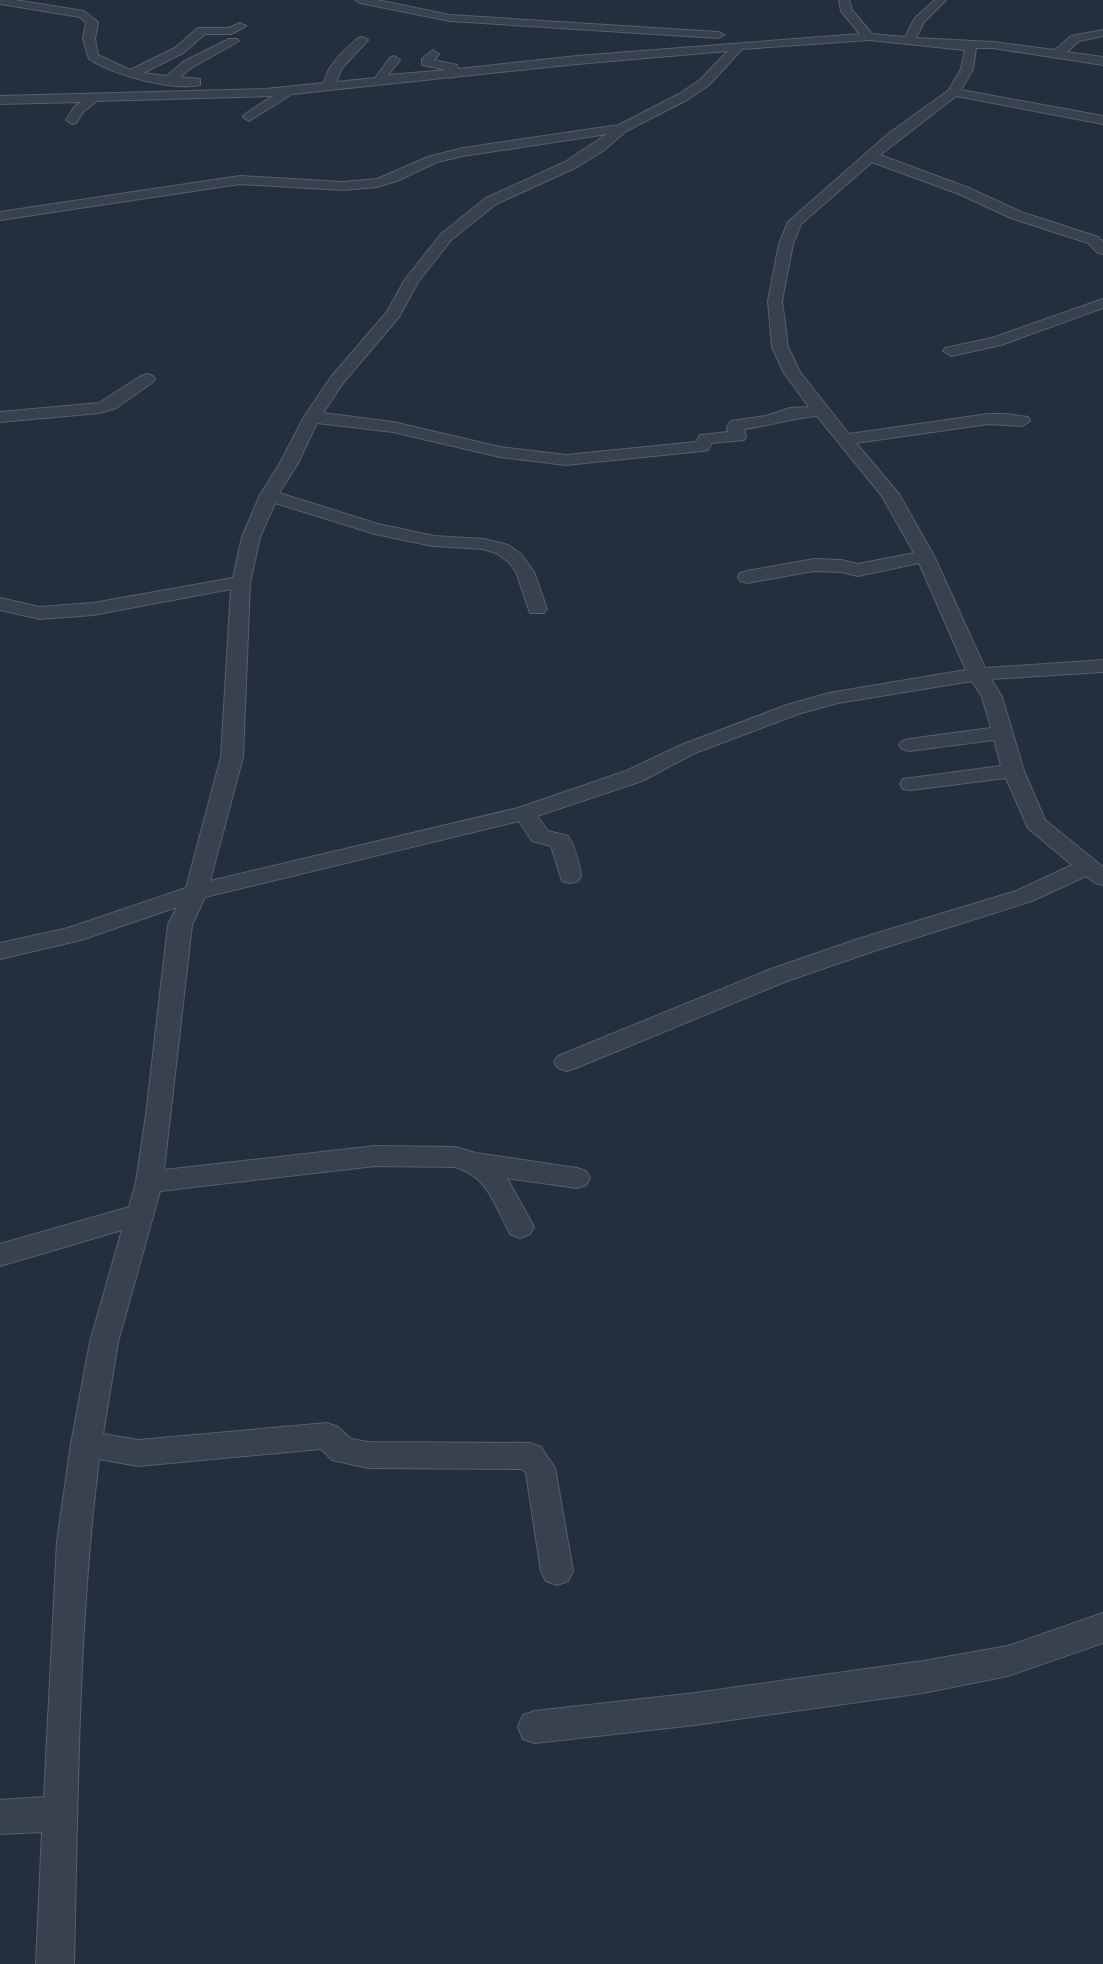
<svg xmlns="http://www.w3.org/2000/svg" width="1103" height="1964" font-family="'Golos Text',sans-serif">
  <rect width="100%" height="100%" fill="#242f3e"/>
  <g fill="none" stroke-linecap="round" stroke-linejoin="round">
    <defs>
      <g id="minor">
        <path d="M0,0H15L84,11L98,22L95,39L98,55L130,70L175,48L198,28H229L240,23L246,26L231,34H205L183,53L143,73L167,76L183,62L229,39H237L239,41L191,68L180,77L200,79V85C171,91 114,75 89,59L83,39L86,23L80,17L0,4Z"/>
        <path d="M355,0H377L450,15L718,32L724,35L718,38L450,21L360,3Z"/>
        <path d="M839,0H849L852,10L872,34L905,37L915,18L935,0H946L924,22L916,38L993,42L1055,50L1071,36L1103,30V36L1079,41L1067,52L1103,57V65L993,48H976L973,69L961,90L1103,116V124L956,96L880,155L969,188L1021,212L1098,237L1103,242V254L1098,253L1088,243L1011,218L959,194L872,162L801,224L793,244L782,301L788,347L800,372L849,434L988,414H1005L1028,417L1030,421L1022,426L988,424L856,443L899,494L934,556L985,668L1103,660V672L991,679L1002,697L1024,771L1045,820L1103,867V885L1095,883L1086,876L1032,901L874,951L787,981L576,1068L567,1071L558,1068L554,1062L558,1056L771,969L858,939L1016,891L1072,865L1028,828L1006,778L911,790L903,789L900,784L903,779L911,778L1001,766L994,740L909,751L902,749L899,745L902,741L909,739L991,728L982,697L972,681L838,703L801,713L695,753L642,781L537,816L548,831L568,836C576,849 579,861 581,876L578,881L570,883L562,881L551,846L532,841L519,821L205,897L192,925L164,1170L375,1146L455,1147L476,1153L577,1168L586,1171L590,1178L586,1185L577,1188L507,1178L534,1227L530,1234L520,1238L510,1234C495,1206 488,1176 455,1167L375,1166L160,1191L118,1342L103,1434L138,1440L327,1423L338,1427L351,1439L368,1442L530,1443L541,1447L555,1468L573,1571L568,1581L557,1585L546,1581L541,1571L526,1473L522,1469L368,1468L332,1460L321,1449L138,1466L99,1459C78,1627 78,1796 74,1964H36L42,1832L0,1834V1800L44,1797L57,1542L71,1444L90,1342L122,1230L0,1266V1244L129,1207L136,1182L146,1115L168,925L177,907L81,940L0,959V943L68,928L186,888L221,757L231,589L93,615L40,619L0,610V598L40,607L93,603L233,578L242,537L260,495L279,465L304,417L331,377L387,312L404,281L441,234L486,198L565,162L607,134L463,156L437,162L397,181L377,187L343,190L240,184L0,220V212L240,176L343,182L377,179L428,157L463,148L619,125L679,94L700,80L728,51L577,64L292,94L249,121L243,117L245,114L273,96L97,101L84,111L76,123L72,124L66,120L75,106L81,102L0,104V96L265,89L324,83C327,65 345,50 358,38L362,37L368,40L342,68L336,82L375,78L390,58L394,56L400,60L388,75L447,70L422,65V59L433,50L439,54L434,60L457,65L458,69L577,56L860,34L841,11ZM869,40L965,50L961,69L949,90L888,134L788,222L779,244L768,301L772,347L784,373L809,407L790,408L766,416L731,421L727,427L728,432L700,435L696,442L566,455L500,447L393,422L323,413L343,383L399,317L418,282L451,240L496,204L575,168L603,151L626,131L687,100L708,86L742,49ZM817,416L882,496L914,553L858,564L841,560L814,559L747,571L740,573L738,577L740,581L747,583L814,571L841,572L858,576L919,563L966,670L829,693L787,705L681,745L626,771L518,808L210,881L243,757L250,583L260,537L275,503L375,534L433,546L483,549L496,553L509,562L516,572L530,613H544L547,609L534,572L521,554L508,545L484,539L434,536L378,524L279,493L297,465L317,423L393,432L500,457L566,465L702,451L708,450L712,443L744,440L746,436L744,429C769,426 792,418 817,416Z"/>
        <path d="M1103,299V308L1001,345L951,356L943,351L945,348L992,338Z"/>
        <path d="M147,374L153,376L155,379L153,382L116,408L100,413L0,422V412L99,403L141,376Z"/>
        <path d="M1103,1613V1643L1008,1676L923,1693L695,1725L535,1743L523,1739L518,1727L523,1715L535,1711L695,1693L923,1661L1008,1646Z"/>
      </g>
    </defs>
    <use href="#minor" stroke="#565f6c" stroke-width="2"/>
    <use href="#minor" fill="#38414e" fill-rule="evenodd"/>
  </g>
</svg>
